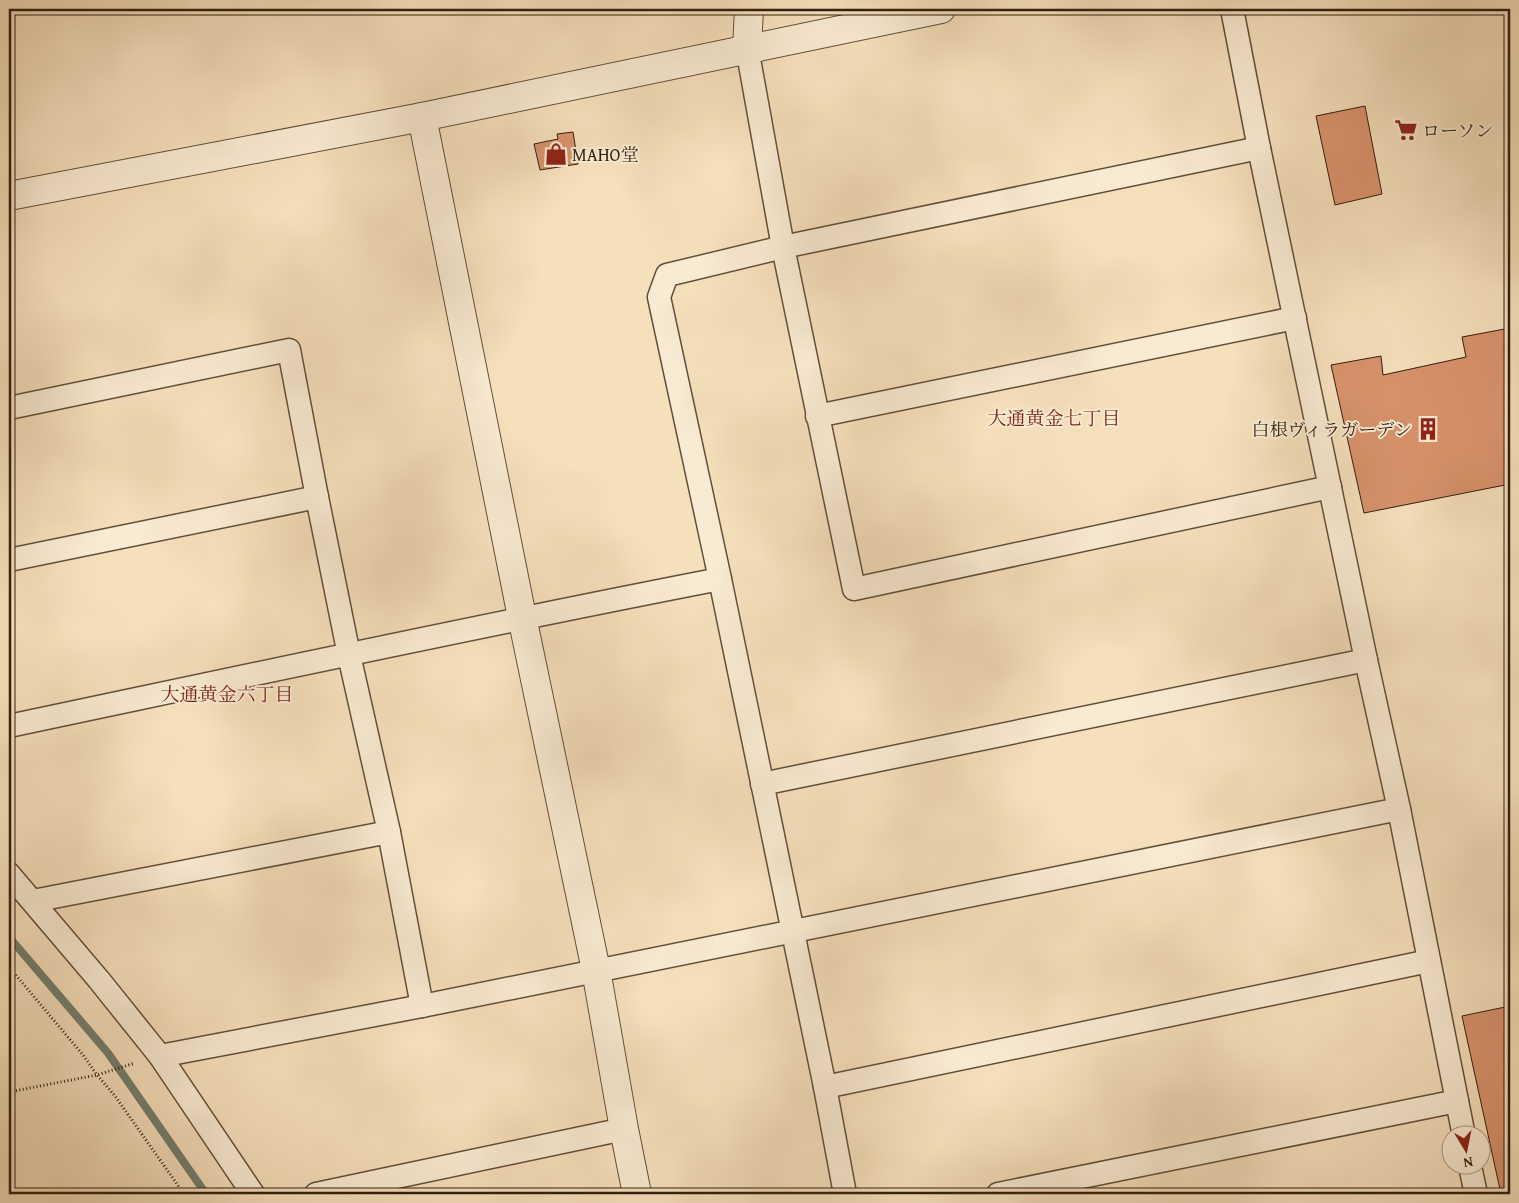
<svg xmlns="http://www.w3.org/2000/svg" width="1519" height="1203" font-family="'Gentium Book Plus','Noto Serif JP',serif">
  <rect width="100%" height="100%" fill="#f6e0bc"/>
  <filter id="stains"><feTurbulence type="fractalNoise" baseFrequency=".004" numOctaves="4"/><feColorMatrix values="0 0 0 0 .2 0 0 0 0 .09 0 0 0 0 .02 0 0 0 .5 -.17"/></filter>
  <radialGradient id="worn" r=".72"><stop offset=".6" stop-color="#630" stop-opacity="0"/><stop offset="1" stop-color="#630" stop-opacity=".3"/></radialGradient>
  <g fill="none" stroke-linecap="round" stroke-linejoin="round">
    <path stroke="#727e70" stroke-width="8" d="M9,937L108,1053L206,1194"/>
  </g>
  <g fill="#d9936d" stroke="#311f10">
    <path d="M1365,106L1382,194L1335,205L1316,116Z"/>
    <path d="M573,132L578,164L540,170L534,144L558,139L557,134Z"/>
    <path d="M1510,328V484L1364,513L1331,365L1381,356L1383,375L1466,357L1462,337Z"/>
    <path d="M1510,1006V1194H1501L1462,1016Z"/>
  </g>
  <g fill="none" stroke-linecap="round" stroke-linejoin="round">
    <defs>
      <g id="minor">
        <path d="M1232,9L1259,148L1366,660L1399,809L1464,1136"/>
        <path d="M747,48L783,247L854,589L1330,487"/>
        <path d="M9,408L289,350L317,497L349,655L389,832L422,1006"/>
        <path d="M817,416L1295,318"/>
        <path d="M9,560L317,497"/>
        <path d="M9,726C246,676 482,625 720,579"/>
        <path d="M762,784L1366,660"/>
        <path d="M9,874L99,980L160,1056L253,1194"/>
        <path d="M33,901L389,832"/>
        <path d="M160,1056L422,1006L1399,809"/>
        <path d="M825,1087L1429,961"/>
        <path d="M1470,1166L1476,1194"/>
        <path d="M316,1194L624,1129"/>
        <path d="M845,1194L825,1087L720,579L659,297L667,275L783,247L1259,148"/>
        <path d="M998,1194L1457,1101"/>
      </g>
      <g id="tertiary">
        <path d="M747,48L749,9"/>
        <path d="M422,117L522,617L596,970L624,1129L637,1194"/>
        <path d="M9,196L422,117L941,9"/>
      </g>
    </defs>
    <use href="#minor" stroke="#624f3b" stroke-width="25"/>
    <use href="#tertiary" stroke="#624f3b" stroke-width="30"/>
    <g stroke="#311f10" stroke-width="3" stroke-dasharray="1 2.5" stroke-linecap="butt">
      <path d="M9,967L83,1055L97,1075L115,1096L184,1194"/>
      <path d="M9,1092L97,1075L135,1063"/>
    </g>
    <use href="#minor" stroke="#f9ebd3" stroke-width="22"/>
    <use href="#tertiary" stroke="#f9ebd3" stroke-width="28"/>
  </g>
  <defs>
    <symbol id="supermarket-bare" viewBox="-9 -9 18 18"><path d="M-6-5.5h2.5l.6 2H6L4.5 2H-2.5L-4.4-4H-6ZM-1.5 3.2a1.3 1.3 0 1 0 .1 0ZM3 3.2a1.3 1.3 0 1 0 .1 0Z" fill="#8f2418" stroke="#f9ebd3" stroke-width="2.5" paint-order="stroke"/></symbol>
    <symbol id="shop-bare" viewBox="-9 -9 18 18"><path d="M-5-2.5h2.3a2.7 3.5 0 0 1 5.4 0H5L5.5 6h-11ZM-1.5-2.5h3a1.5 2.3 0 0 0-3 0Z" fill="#8f2418" stroke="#f9ebd3" stroke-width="2.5" paint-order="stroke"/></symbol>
    <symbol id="building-bare" viewBox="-9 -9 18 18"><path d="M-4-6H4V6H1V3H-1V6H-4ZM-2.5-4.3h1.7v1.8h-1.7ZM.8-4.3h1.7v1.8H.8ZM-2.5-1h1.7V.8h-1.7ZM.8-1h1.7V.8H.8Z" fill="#8f2418" stroke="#f9ebd3" stroke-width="2.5" paint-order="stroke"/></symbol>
  </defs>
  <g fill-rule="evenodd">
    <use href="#supermarket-bare" x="1390" y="114" width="32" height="32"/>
    <use href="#shop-bare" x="540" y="138" width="32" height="32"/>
    <use href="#building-bare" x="1412" y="413" width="32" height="32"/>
  </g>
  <g text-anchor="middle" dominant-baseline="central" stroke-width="4" stroke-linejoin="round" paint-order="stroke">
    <g font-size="18" fill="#311f10" stroke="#f9ebd3" text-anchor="start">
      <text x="1422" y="130">ローソン</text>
      <text x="572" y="154">MAHO堂</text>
      <text x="1412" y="429" text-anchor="end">白根ヴィラガーデン</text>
    </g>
    <g font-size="19" fill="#7a1f14" stroke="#f9ebd3">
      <text x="1054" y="418">大通黄金七丁目</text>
      <text x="227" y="694">大通黄金六丁目</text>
    </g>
  </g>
  <rect width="1519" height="1203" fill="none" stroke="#f6e0bc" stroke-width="30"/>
  <rect x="10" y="10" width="1499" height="1183" fill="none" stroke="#311f10" stroke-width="2.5"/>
  <rect x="15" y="15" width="1489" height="1173" fill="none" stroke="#311f10"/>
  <g transform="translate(1466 1150) rotate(170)"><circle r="24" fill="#f9ebd3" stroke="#a99985"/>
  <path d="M0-4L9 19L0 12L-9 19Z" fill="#8f2418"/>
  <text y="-8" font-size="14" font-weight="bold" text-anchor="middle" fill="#311f10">N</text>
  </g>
  <rect width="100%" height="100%" filter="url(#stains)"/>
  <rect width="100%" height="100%" fill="url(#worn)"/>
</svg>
